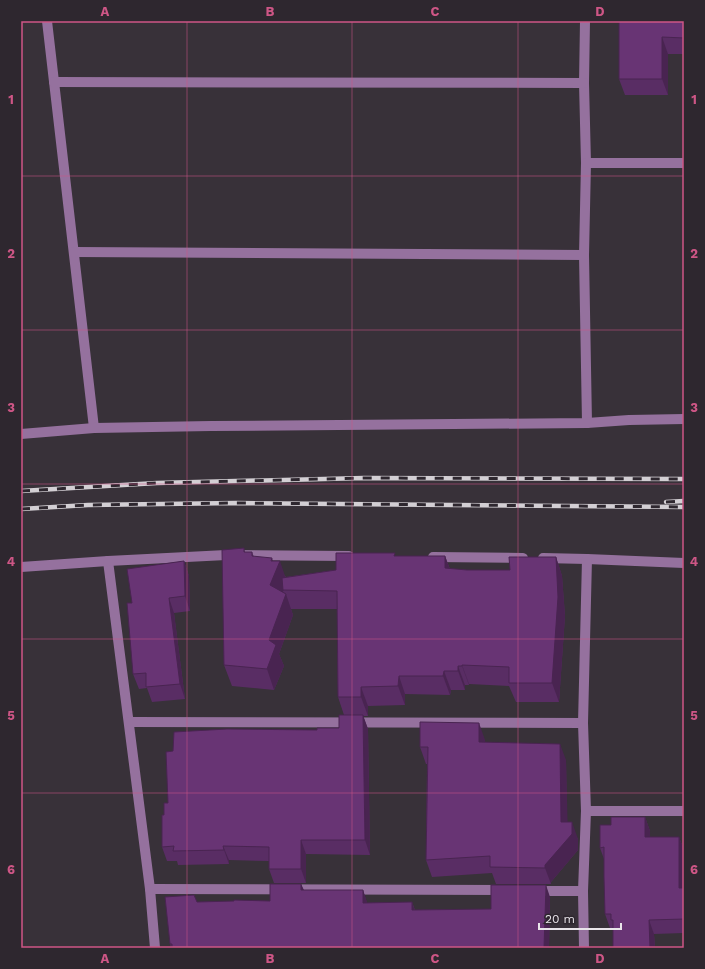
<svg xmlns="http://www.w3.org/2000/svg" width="705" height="969" font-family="'Work Sans',sans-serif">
  <rect width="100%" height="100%" fill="#383139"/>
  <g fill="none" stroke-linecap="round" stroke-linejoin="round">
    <g stroke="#95719e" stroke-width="10">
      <path d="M47,21L94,428"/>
      <path d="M585,21L584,83L586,163L584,255L587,423"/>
      <path d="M54,82L584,83"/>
      <path d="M586,163H684"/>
      <path d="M74,252L584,255"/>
      <path d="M21,434L94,428L211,426L587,423L629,420L684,419"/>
      <path d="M433,557L523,558"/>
      <path d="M543,558L587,559L684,563"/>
      <path d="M108,561L150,889L155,948"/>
      <path d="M21,567L108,561L226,555L349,556"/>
      <path d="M129,722L583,723"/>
      <path d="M586,811H684"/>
      <path d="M150,889L504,890"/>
      <path d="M536,891H583"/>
      <path d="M584,948L583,891L586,811L583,723L587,559"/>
    </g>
    <defs>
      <g id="rail">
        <path d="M21,491L157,483L364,478L684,479"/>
        <path d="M666,502L684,501"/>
        <path d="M21,509L88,505L236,503L684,507"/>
      </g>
    </defs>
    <use href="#rail" stroke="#d3cfd4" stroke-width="4.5"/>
    <use href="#rail" stroke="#2e272f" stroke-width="3" stroke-dasharray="9" stroke-linecap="butt"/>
  </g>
  <g fill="#592d64">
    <path d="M619,21H684V54H668V95H625L619,79Z"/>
    <path d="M244,548L245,552H252L254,557L273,561L286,577L336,570L396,556H445L450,569L467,570H510L556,557L562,576L565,616L559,702H516L509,686L469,684V685H465V690H451L450,695L405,694V705L368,706V716H363L368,729L370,855L306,854V883H274L269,869V861L229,860V864L178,865L177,861H167L162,847L164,815L168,803L173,751L317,730L339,728L344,715L338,697L337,609H291L293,615L279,654L284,666L274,690L232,686L224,665Z"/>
    <path d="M184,561L189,576L190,611L174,613L185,699L152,702L147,688L139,689L133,674Z"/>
    <path d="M485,740V742L566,760L567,822L578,839V850L551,882V884H496L492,873L432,877L426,860L427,764H426L420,747Z"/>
    <path d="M645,817L650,831V837H679L684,850V933L654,934L655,948H613V928H610L605,914V880L604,877V859L600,848Z"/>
    <path d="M301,884L304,890H363L367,903L412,902L415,910L491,909L550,897L549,948H171L170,944L197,902L270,901Z"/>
  </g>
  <g fill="#492451">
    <path d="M662,37L668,54V95L662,79Z"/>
    <path d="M445,556L452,575L445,568Z"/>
    <path d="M556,557L562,576L565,616L559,702L552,683Z"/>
    <path d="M272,558L276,570L280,561L287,582L277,606L270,585Z"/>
    <path d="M184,561L189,576L190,611L185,596Z"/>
    <path d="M286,594L293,615L279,654L284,666L274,690L267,669L269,640Z"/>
    <path d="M169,598L174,613L185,699L180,684Z"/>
    <path d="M462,665L469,684V685L462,666Z"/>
    <path d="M458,666L465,685V690L458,671Z"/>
    <path d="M444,671L451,690L450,695L443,676Z"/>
    <path d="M399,676L405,694V705L398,686Z"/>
    <path d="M361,687L368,706V716L361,697Z"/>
    <path d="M363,715L368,729L370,855L365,840Z"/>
    <path d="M479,723L485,740V759L479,742Z"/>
    <path d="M560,744L566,760L568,839L572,822L578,839V850L551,882V884L545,868V865L561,822Z"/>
    <path d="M645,817L650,831V851L645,837Z"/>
    <path d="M679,837L684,850V901L679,888Z"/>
    <path d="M301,840L306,854V883L301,869Z"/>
    <path d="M223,846L229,860V864L224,850Z"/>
    <path d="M301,884L306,896L301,890Z"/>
    <path d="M546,885L550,897L549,948H544Z"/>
    <path d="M363,890L367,902V915L363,903Z"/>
    <path d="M412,902L416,914L412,910Z"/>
    <path d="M649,920L654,934L655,948H650Z"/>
  </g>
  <g fill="#683474" stroke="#492451">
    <path d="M619,21H684V38L662,37V79H619Z"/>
    <path d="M244,548V552H252V556L272,558L271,561H280L270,585L286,594L269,640L276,645L267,669L224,665L222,550Z"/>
    <path d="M336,553H395L394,556H445V568L467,570H510L509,557H556L558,597L552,683H509V667L462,665V666H458V671H444L443,676H399L398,686L361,687V697H338L337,591L283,590L282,578L336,570Z"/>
    <path d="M184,561L185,596L169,598L180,684L146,687V673L133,674L127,603H132L127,569Z"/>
    <path d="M339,715H363L365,840H301V869H269V847L223,846L224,850L173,851L174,846L162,847V815H164V803H168L166,752L173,751L174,732L227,729L317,730V728H339Z"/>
    <path d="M420,722L479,723V742L560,744L561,822H572V834L545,865V868L490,867V856L426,860L428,747H420Z"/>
    <path d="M611,817H645V837H679V888H684V919L649,920L650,948H613V920H611V914H605L604,877V847L600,848V825H611Z"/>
    <path d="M270,884H301V890H363V903L412,902V910L491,909V885H546L544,948H172V944H170L165,897L194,895L197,902L234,901V900L270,901Z"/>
  </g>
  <path fill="none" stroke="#ce5686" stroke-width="1" stroke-opacity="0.55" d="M187,21V948M352,21V948M518,21V948M21,176H684M21,330H684M21,484H684M21,639H684M21,793H684"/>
  <rect width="705" height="969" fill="none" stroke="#2e272f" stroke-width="44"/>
  <path d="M539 923v6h82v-6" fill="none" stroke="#e9e5ea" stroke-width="2"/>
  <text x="545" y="923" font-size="12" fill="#e9e5ea" stroke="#2e272f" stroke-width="3" paint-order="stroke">20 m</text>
  <rect x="22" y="22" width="661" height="925" fill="none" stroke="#ce5686" stroke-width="1.5"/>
  <g font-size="13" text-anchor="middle" font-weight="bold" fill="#ce5686">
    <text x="105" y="16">A</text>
    <text x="270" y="16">B</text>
    <text x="435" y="16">C</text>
    <text x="600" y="16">D</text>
    <text x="11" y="104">1</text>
    <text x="694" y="104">1</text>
    <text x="11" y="258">2</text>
    <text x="694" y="258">2</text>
    <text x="11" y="412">3</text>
    <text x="694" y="412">3</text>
    <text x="11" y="566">4</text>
    <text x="694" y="566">4</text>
    <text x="11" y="720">5</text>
    <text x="694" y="720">5</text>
    <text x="11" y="874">6</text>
    <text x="694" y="874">6</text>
    <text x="105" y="963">A</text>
    <text x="270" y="963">B</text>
    <text x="435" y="963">C</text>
    <text x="600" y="963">D</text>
  </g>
</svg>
